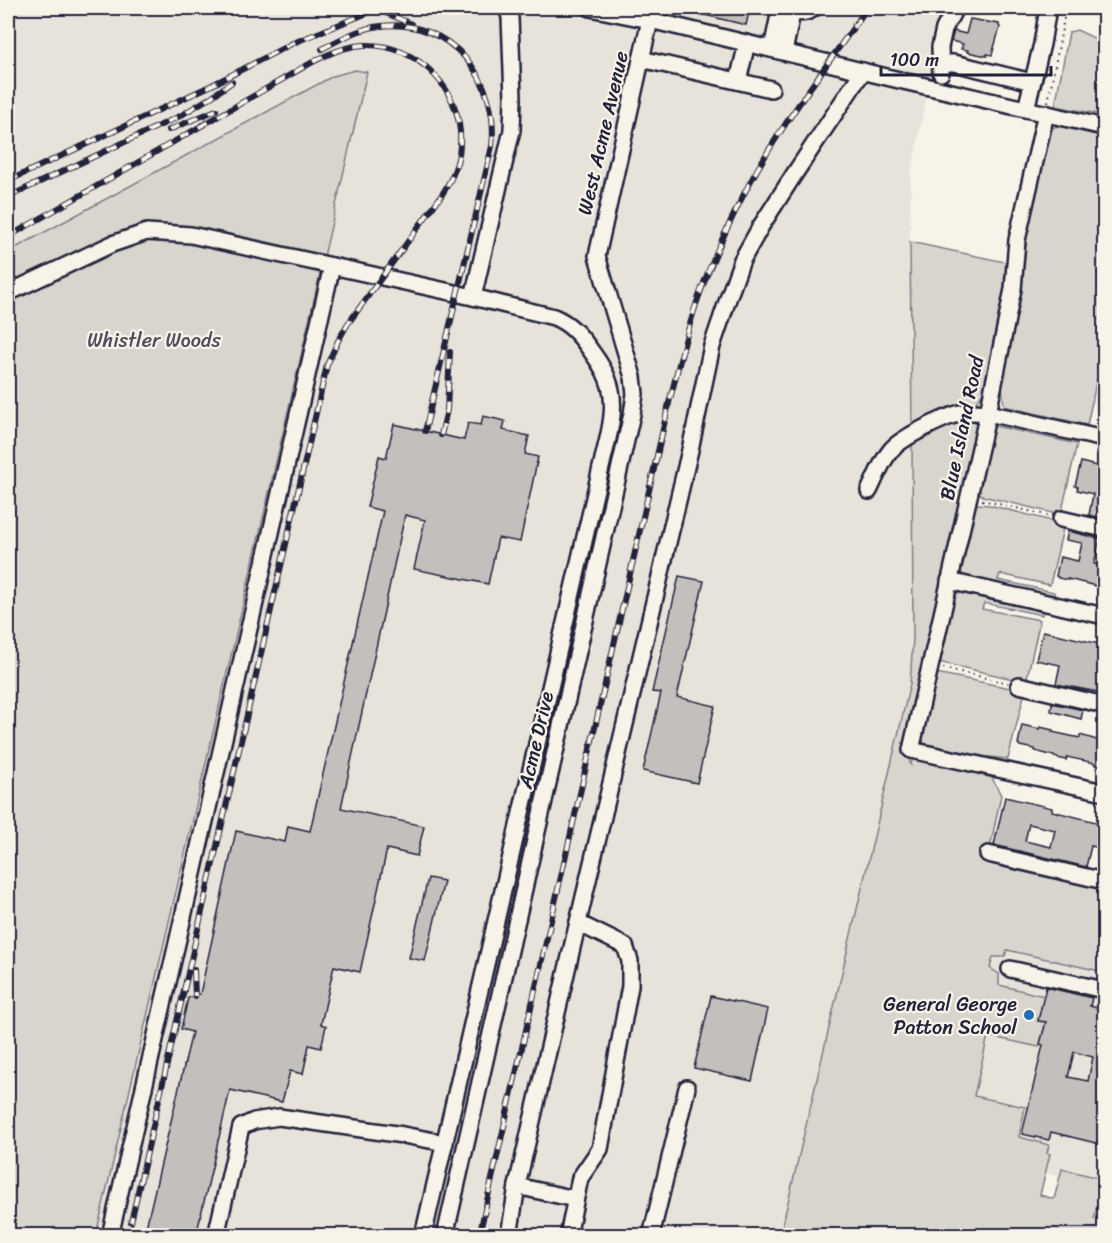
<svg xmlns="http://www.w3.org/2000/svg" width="1112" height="1243" font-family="Sriracha,sans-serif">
  <rect width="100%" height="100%" fill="#f7f3e8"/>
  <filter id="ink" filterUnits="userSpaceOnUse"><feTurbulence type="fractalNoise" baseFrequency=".0167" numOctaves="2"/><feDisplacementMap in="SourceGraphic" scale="12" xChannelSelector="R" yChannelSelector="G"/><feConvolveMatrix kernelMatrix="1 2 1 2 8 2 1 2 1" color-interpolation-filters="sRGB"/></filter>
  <g filter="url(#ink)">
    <g fill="#e7e3db">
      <path d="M8,8H944L911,174L910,242L913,638L910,684L780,1235H96L367,72L355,70L347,72L8,252Z"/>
      <path d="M990,859L1104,885V1187L924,1145Z"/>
    </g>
    <g fill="#d8d5cf" stroke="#7d7c85" stroke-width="1.5">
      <path d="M1104,9V115L1055,106L1069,32L1077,30L1098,40Z"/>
      <path d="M355,70L367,72L96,1235L8,1236V252L333,76Z"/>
      <path d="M1058,126L1104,137V346L1087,425L1004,406L1002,386L1023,274L1027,234L1049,129Z"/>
      <path d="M910,242L1005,262L1008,287L987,386L976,403C948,407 935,415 912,429Z"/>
      <path d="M973,421L979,425L907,756L911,765L914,746L931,761L992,778L1001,795L988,858L1104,884V972L1007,950L1005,956L1002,957H993L990,968L999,974V985L1044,996L1038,1020L1046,1022L1039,1047L988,1036L974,1096L1025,1107L1019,1137L1049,1145L1047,1153L1050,1154L1040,1195L1054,1199L1062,1169L1103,1179L1094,1219L1104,1221V1235L780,1236L910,684L913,638L912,442L943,427Z"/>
      <path d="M995,426L1077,444L1061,515L983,496L976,490L990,427Z"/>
      <path d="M977,504L989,505L1064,524L1050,585L1000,574L998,580L1054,592V595L965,577L960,571V556L972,509Z"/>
      <path d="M958,592L1043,612L1042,615L984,603L982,609L1040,620L1026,682L938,662L954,598Z"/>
      <path d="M936,673L1025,691L1008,759C996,758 985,755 974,761L925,746L921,734Z"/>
    </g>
    <g fill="#c2bfbd" stroke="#22223b" stroke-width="1.5" fill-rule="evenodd">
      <path d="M689,8H750L746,25L688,11Z"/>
      <path d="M970,19L999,24V26L1000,27L992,55L987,54V56L967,52L968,50L961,49L963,44L951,41L954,31L966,34Z"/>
      <path d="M483,416L505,421L503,430L529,436L525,454L538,457L520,542L498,538L488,584L414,569L425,520L405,515L341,808L424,826L417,856L387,849L360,972L334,966L321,1024L326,1026L321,1048L309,1045L303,1074L290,1071L282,1102L230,1090L196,1236H144L192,1032L181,1029L188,998L200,994L236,831L285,842L288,826L310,831L383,511L367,507L379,456L386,458L394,424L464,440L468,423L481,425Z"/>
      <path d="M1081,462L1104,468V501L1101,518L1089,515L1093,494L1077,490L1078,487L1075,486Z"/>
      <path d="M1068,531L1100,539L1094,564L1104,566V588L1068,579V580L1058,578V577L1056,576L1060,557L1078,561L1082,543L1066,540Z"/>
      <path d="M679,576L704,581L677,697L715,706L697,783L643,771L661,693L652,692Z"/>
      <path d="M1043,631L1104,645V687L1103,693L1056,684L1060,665L1036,660Z"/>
      <path d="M1052,703L1083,710L1081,719L1051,711Z"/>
      <path d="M1022,725L1040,729V727L1053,730L1052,732L1080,738V735L1104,742V767L1095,765V763L1067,757L1066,760L1054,757V756L1035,751V749L1020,746L1018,744Z"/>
      <path d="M1005,797L1052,808V811L1104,824V849L1091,846L1086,867L994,845ZM1029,824L1055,830L1051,847L1025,841Z"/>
      <path d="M428,878L444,881L425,961L409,958Z"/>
      <path d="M1046,987L1092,998L1090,1006L1104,1010V1145L1051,1132L1049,1140L1022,1134L1043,1045L1040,1044L1046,1022L1038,1021ZM1074,1052L1093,1057L1088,1081L1068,1077Z"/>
      <path d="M711,996L768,1009L752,1081L694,1068Z"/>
    </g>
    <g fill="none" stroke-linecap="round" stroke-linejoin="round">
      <defs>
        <g id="minor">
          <path d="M590,8L650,20L899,80L1104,127"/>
          <path d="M782,9C793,12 804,16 814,8"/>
          <path d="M772,49L779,15L785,10L791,18L784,52"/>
          <path d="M641,59L771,89"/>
          <path d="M941,67L947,63H954L1032,82"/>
          <path d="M941,73L940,47L944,29L955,8"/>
          <path d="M738,81L747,43"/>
          <path d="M1026,109L1042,44L1048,8"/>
          <path d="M1046,113L1017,240L1013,289L988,413L911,750L1104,792"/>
          <path d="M8,293L112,244L147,232L191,235L473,297"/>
          <path d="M869,491C876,477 881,462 891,450C902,437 943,418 960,413C969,411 978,412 988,413L1104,439"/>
          <path d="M1061,519L1104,529"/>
          <path d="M949,581L1104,616"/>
          <path d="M1019,685L1104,705"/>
          <path d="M988,854L1104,881"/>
          <path d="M1010,969L1104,990"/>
          <path d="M517,1186L575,1199"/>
          <path d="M110,1236L332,266"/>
          <path d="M216,1236L241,1127L254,1121L279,1117L403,1135L445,1143"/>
          <path d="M423,1236L603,459C609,435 618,405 608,380C604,368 596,358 589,348C579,334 570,324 554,317L473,297L512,130L513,98L510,17L507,8"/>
          <path d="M445,1236L632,414L635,394L633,377L597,256L650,20"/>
          <path d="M509,1236L517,1186L574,939L690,450L712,346L729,296L742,260L761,226L795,173L863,71"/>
          <path d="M568,1236L580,1178L600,1149L630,986V961L625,946L578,923"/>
          <path d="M651,1236L687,1088"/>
        </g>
      </defs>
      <use href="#minor" stroke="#22223b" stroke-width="20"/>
      <g stroke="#22223b" stroke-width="2" stroke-dasharray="1.5 4.5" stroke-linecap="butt">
        <path d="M1048,102L1066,8"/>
        <path d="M982,500L1050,516"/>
        <path d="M943,668L1008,683"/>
      </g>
      <use href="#minor" stroke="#f7f3e8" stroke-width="15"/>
      <defs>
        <g id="rail">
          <path d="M375,8L411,24"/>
          <path d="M322,49C340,39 360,28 381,26C451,18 500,80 492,146L425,431"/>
          <path d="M169,130L216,110"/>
          <path d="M8,181L212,85L293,43L380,8"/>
          <path d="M8,197L180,116L211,97L232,82"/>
          <path d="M8,237L276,83C303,68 332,47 364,45C418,43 464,91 460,145C459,164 451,181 441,196L347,325L338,341L327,365L131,1222"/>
          <path d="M441,435L447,410L450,352"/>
          <path d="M194,970L195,996"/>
          <path d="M479,1236L669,403C676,377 682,350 690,324C701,285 718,247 736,210C770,138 822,73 867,8"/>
        </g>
      </defs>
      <use href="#rail" stroke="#22223b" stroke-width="6"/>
      <use href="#rail" stroke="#f7f3e8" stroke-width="4" stroke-dasharray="11" stroke-linecap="butt"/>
    </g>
  </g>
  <circle fill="#1f6fb2" stroke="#f7f3e8" stroke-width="2" cx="1029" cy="1015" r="6"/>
  <g text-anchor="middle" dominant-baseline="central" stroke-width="4.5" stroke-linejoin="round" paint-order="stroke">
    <g font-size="20" fill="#22223b" stroke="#f7f3e8">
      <text transform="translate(603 133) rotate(-77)">West Acme Avenue</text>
      <text transform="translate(962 428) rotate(-78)">Blue Island Road</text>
      <text transform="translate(536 740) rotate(-77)">Acme Drive</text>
    </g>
    <g font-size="20" fill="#504f60" stroke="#f7f3e8">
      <text x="154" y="340">Whistler Woods</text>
    </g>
    <g font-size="20" fill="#22223b" stroke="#f7f3e8" text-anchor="end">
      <text x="1017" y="1004">General George<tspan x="1017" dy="23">Patton School</tspan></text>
    </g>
  </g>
  <rect width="1112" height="1243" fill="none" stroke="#f7f3e8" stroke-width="30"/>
  <rect x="15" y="15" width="1082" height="1213" fill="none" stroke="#22223b" stroke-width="2" filter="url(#ink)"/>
  <path d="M881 66v9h170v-9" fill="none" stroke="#22223b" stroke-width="3"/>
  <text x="890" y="66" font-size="18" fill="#22223b" stroke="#f7f3e8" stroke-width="4.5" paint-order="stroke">100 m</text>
</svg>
